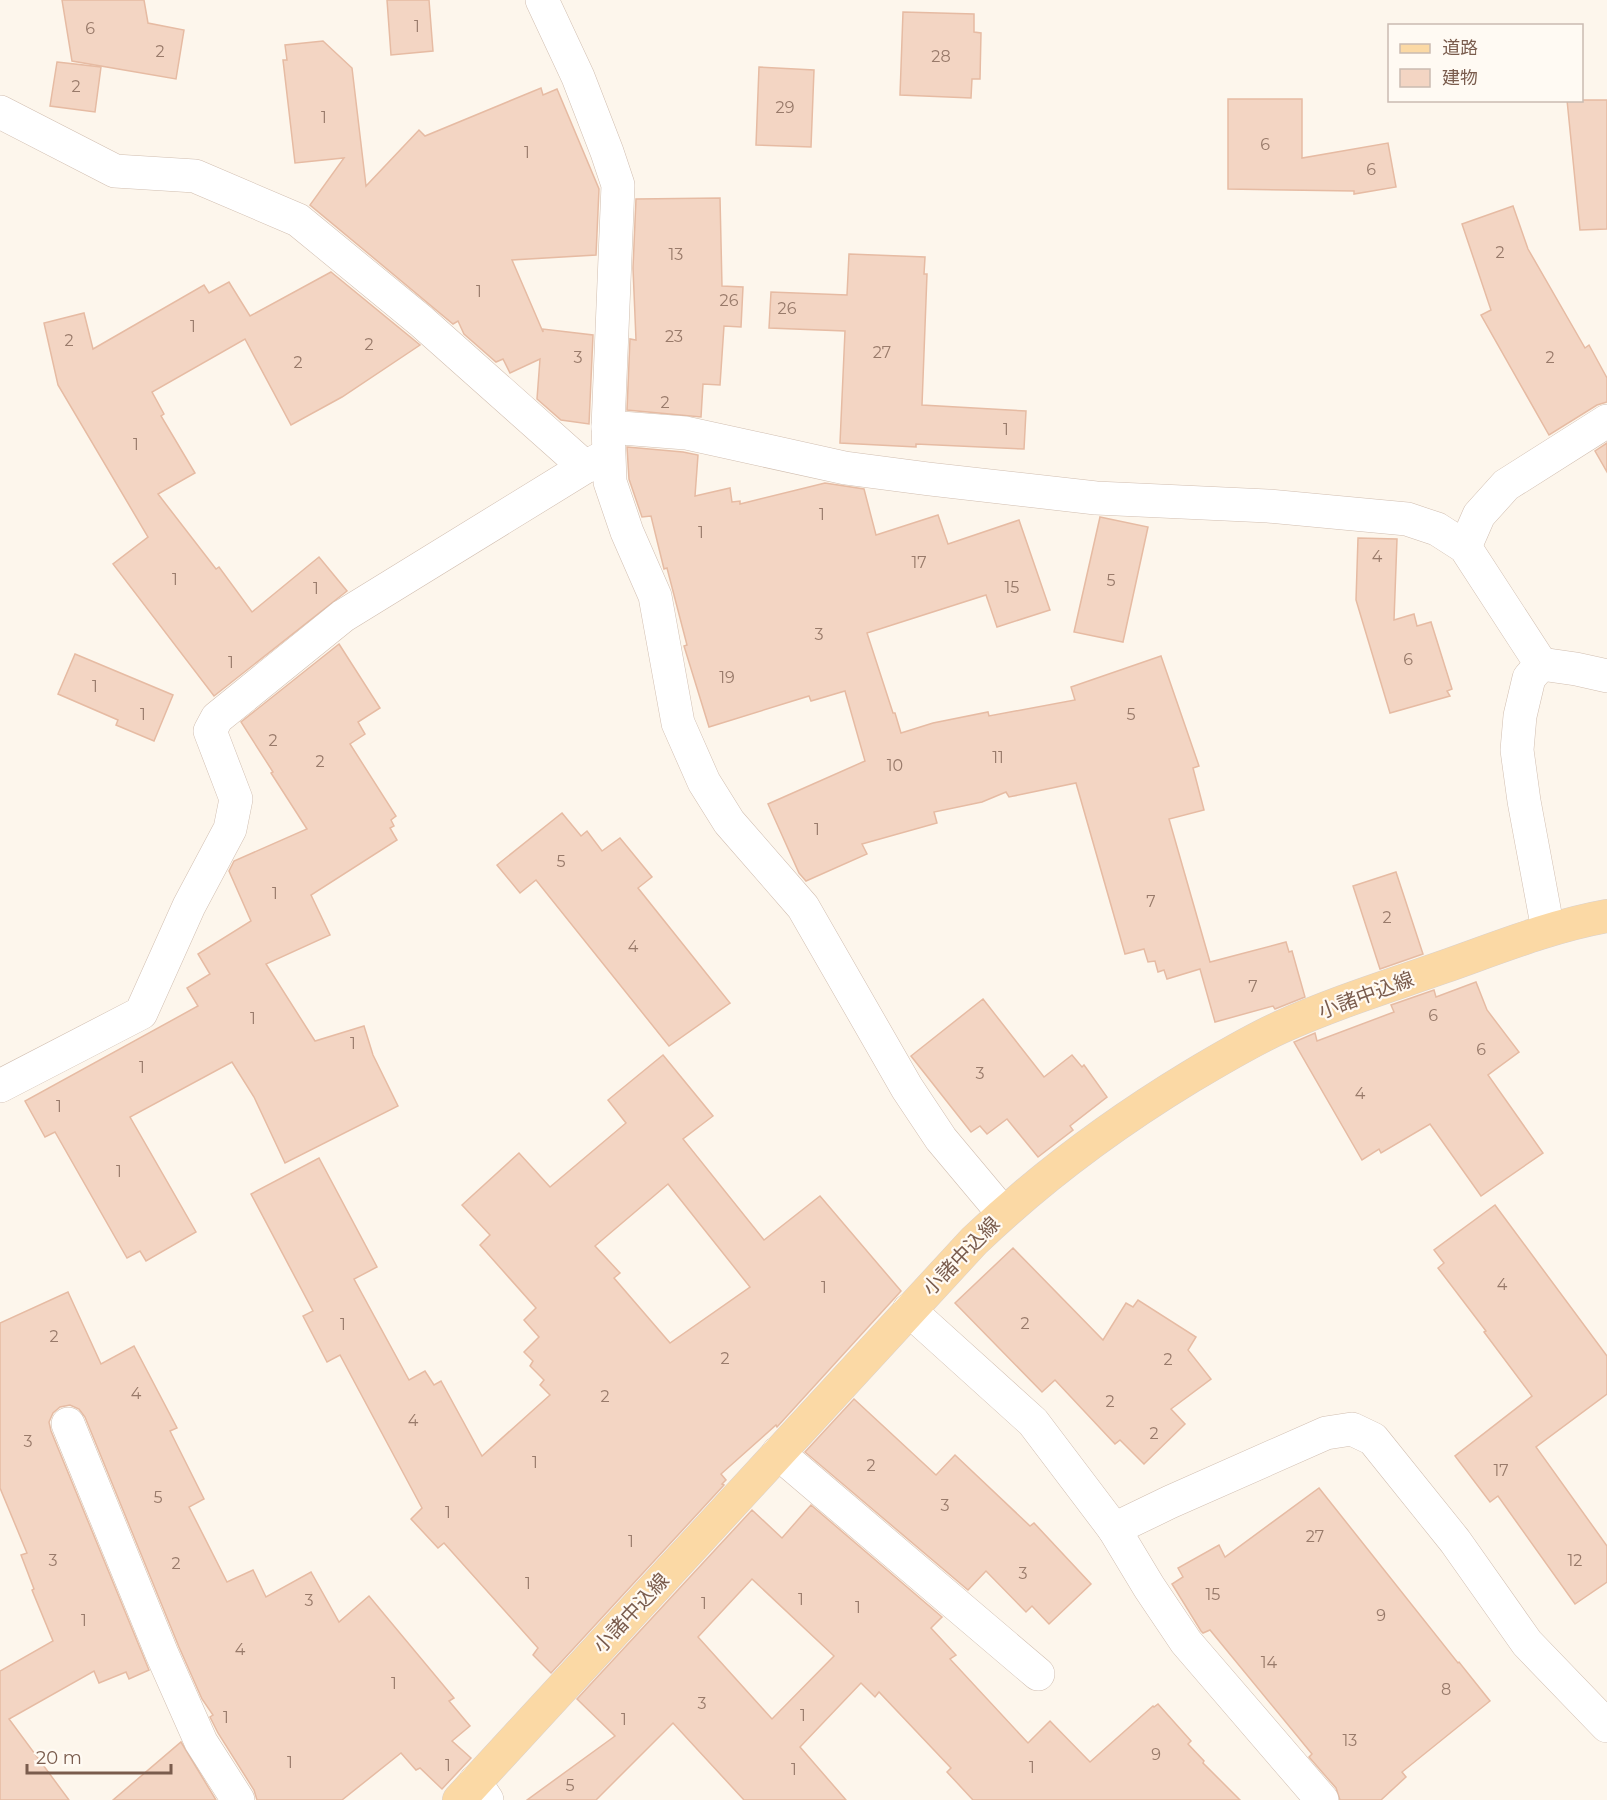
<svg xmlns="http://www.w3.org/2000/svg" width="1607" height="1800" font-family="Montserrat,'Noto Sans JP',sans-serif">
  <rect width="100%" height="100%" fill="#fdf6ec"/>
  <g fill="#f3d5c3" stroke="#e6bba3" stroke-width="1.5" fill-rule="evenodd">
    <path d="M62,0H144L148,23L184,30L176,79L72,61Z"/>
    <path d="M387,0H429L433,51L391,55Z"/>
    <path d="M903,12L974,14V32L981,33L980,79H972L971,98L900,95Z"/>
    <path d="M323,41L352,68L366,186L419,130L425,136L541,88L543,95L557,89L599,189L596,255L512,260L543,332V329L593,335L589,424L561,420L537,399L540,359L510,373L503,359L496,362L464,334L458,321L453,324L310,205L344,158L295,163L283,60H287L285,45Z"/>
    <path d="M57,62L101,67L95,112L50,106Z"/>
    <path d="M759,67L814,70L811,147L756,145Z"/>
    <path d="M1228,99H1302V158L1388,143L1396,187L1354,194V191L1228,189Z"/>
    <path d="M1567,100H1607V229L1580,230Z"/>
    <path d="M720,198L722,286L743,287L741,327L724,326L720,385L703,384L701,417L627,410L630,339L636,340L633,268L636,199Z"/>
    <path d="M1513,206L1528,249L1585,348L1589,345L1607,378V402L1597,405L1549,435L1481,315L1491,310L1462,224Z"/>
    <path d="M849,254L925,257L924,274H927L922,405L1026,411L1024,449L916,444V447L840,443L845,331L769,328L771,292L847,295Z"/>
    <path d="M331,272L420,345L342,397L291,425L245,339L152,392L164,414L161,416L195,473L158,494L216,569L219,567L252,612L319,557L347,591L214,696L113,564L148,537L58,385L44,323L84,313L93,349L204,285L209,293L229,282L250,316Z"/>
    <path d="M1607,443V472L1595,451Z"/>
    <path d="M627,447L683,452L698,455L695,496L730,488L732,502L740,501V504L825,483L864,489L876,535L938,515L948,544L1019,520L1050,610L997,627L986,595L867,633L893,713H895L901,733L933,723L988,712L989,716L1075,700L1071,687L1161,656L1199,766L1193,768L1204,810L1169,819L1210,962L1286,942L1289,952L1292,951L1305,997L1275,1009L1273,1006L1215,1022L1200,969L1167,979L1164,970L1158,972L1155,961L1148,962L1144,949L1125,954L1076,783L1009,797L1006,792L982,802L934,812L937,823L862,844L867,854L806,881L799,873L768,804L865,761L845,691L811,701L809,696L709,727L684,646L687,645L667,568L664,569L651,516L642,517L629,479Z"/>
    <path d="M1100,517L1148,527L1123,642L1074,632Z"/>
    <path d="M1358,538L1397,539L1394,620L1414,614L1417,626L1431,622L1452,689L1447,691L1450,696L1390,713L1356,600Z"/>
    <path d="M339,644L380,708L358,722L365,734L350,744L396,816L391,820L394,826L390,828L397,840L311,895L330,935L266,964L315,1041L364,1026L373,1055L398,1106L285,1163L254,1097L232,1062L130,1117L196,1232L146,1261L140,1251L127,1258L55,1132L45,1137L25,1101L198,1006L187,988L210,974L198,954L251,921L229,871L234,861L307,829L271,773L273,772L241,722Z"/>
    <path d="M75,654L173,695L154,741L116,725L118,720L58,694Z"/>
    <path d="M562,813L581,836L587,831L602,851L620,838L652,877L638,888L730,1003L669,1046L536,880L520,893L497,865Z"/>
    <path d="M1396,872L1423,954L1380,969L1353,886Z"/>
    <path d="M1476,982L1487,1010L1519,1052L1488,1075L1543,1153L1481,1196L1430,1124L1381,1153L1379,1149L1362,1160L1294,1042L1315,1033L1317,1041L1394,1012L1391,1005L1434,990L1436,997Z"/>
    <path d="M983,999L1044,1077L1072,1055L1082,1067L1084,1065L1107,1097L1070,1126L1073,1130L1038,1157L1007,1119L987,1134L980,1126L971,1132L911,1056Z"/>
    <path d="M663,1055L713,1116L683,1139L764,1240L820,1196L901,1291L777,1427L776,1425L721,1474L726,1480L722,1484L724,1485L551,1673L533,1655L538,1648L444,1543L438,1548L411,1519L422,1508L340,1355L327,1362L303,1316L313,1311L251,1194L319,1158L377,1267L354,1279L409,1380L425,1371L434,1385L441,1381L482,1456L550,1395L540,1385L544,1380L530,1366L533,1361L524,1352L539,1337L524,1320L536,1308L480,1245L490,1235L462,1205L519,1153L550,1187L626,1123L608,1100ZM668,1184L750,1287L670,1343L614,1278L620,1273L595,1246Z"/>
    <path d="M1495,1205L1607,1356V1394L1536,1447L1607,1546V1582L1575,1604L1498,1496L1490,1502L1455,1456L1532,1396L1484,1332L1486,1331L1438,1268L1444,1263L1434,1250Z"/>
    <path d="M1013,1248L1103,1340L1126,1303L1133,1307L1138,1300L1196,1337L1188,1350L1211,1379L1171,1409L1185,1424L1144,1464L1120,1440L1115,1444L1055,1380L1042,1392L955,1303Z"/>
    <path d="M68,1292L101,1364L134,1346L177,1428L170,1431L204,1499L189,1507L227,1582L253,1570L266,1597L311,1572L339,1622L369,1596L454,1698L449,1701L470,1726L452,1741L471,1758L442,1789L420,1768L416,1770L401,1753L342,1800H257L254,1790L218,1733L210,1717L213,1715L202,1699L179,1647L85,1417L79,1409L70,1405L60,1407L53,1413L49,1422L51,1431L149,1670L129,1679L126,1672L99,1683L94,1671L9,1719L69,1800H0V1671L53,1641L32,1590L34,1589L21,1555L27,1553L0,1488V1323Z"/>
    <path d="M854,1399L936,1475L955,1455L1030,1526L1034,1523L1091,1584L1049,1624L1032,1606L1026,1612L986,1571L968,1590L805,1452Z"/>
    <path d="M1319,1488L1458,1663L1459,1662L1490,1701L1402,1772L1406,1777L1381,1800H1340L1336,1788L1309,1757L1312,1754L1210,1630L1203,1633L1201,1631L1172,1584L1183,1577L1178,1568L1219,1545L1225,1557Z"/>
    <path d="M811,1505L942,1617L931,1628L956,1655L950,1659L1028,1743L1050,1721L1090,1762L1153,1706L1154,1707L1158,1704L1191,1741L1188,1744L1204,1761L1203,1763L1240,1800H973L947,1772L951,1768L879,1692L875,1697L861,1683L800,1747L846,1800H744L673,1723L596,1800H527L615,1736L577,1699L752,1510L782,1538ZM752,1579L834,1656L772,1719L698,1637Z"/>
    <path d="M181,1742L216,1800H113Z"/>
  </g>
  <g fill="none" stroke-linecap="round" stroke-linejoin="round">
    <defs>
      <g id="minor">
        <path d="M542,0L578,77L607,152L618,185L608,427L610,482L627,532L655,596L678,723L704,782L729,822L803,907L907,1088L941,1139L1003,1213"/>
        <path d="M0,112L115,171L195,176L298,220L421,321L585,467"/>
        <path d="M608,427L686,433L845,468L929,479L1096,498L1268,506L1407,519L1437,529L1465,547L1541,664L1529,678L1520,716L1517,750L1524,801L1548,930"/>
        <path d="M1465,547L1479,515L1506,485L1607,421"/>
        <path d="M1541,664L1576,669L1607,676"/>
        <path d="M0,1086L141,1013L189,906L230,829L236,799L210,731L217,718L343,616L585,467L608,455"/>
        <path d="M909,1310L1033,1422L1114,1529L1149,1587L1186,1642L1322,1800"/>
        <path d="M68,1424L162,1654L201,1742L238,1800"/>
        <path d="M778,1453L1038,1674"/>
        <path d="M1114,1529L1170,1502L1326,1433L1352,1429L1373,1439L1455,1541L1527,1643L1607,1726"/>
        <path d="M475,1782L487,1800"/>
      </g>
      <path id="major" d="M459,1800L974,1241C1041,1177 1111,1125 1190,1077C1220,1059 1250,1041 1281,1027C1334,1003 1389,986 1443,967C1497,948 1551,926 1607,916"/>
    </defs>
    <use href="#minor" stroke="#d1beb0" stroke-width="34"/>
    <use href="#major" stroke="#dad1cd" stroke-width="34"/>
    <use href="#minor" stroke="#fff" stroke-width="33"/>
    <use href="#major" stroke="#fbd9a5" stroke-width="33"/>
  </g>
  <g text-anchor="middle" dominant-baseline="central" stroke-width="4.5" stroke-linejoin="round" paint-order="stroke">
    <g font-size="16" fill="#987a6a">
      <text x="417" y="26">1</text>
      <text x="90" y="28">6</text>
      <text x="160" y="51">2</text>
      <text x="941" y="56">28</text>
      <text x="76" y="86">2</text>
      <text x="785" y="107">29</text>
      <text x="324" y="117">1</text>
      <text x="1265" y="144">6</text>
      <text x="527" y="152">1</text>
      <text x="1371" y="169">6</text>
      <text x="1500" y="252">2</text>
      <text x="676" y="254">13</text>
      <text x="479" y="291">1</text>
      <text x="729" y="300">26</text>
      <text x="787" y="308">26</text>
      <text x="193" y="326">1</text>
      <text x="674" y="336">23</text>
      <text x="69" y="340">2</text>
      <text x="369" y="344">2</text>
      <text x="882" y="352">27</text>
      <text x="578" y="357">3</text>
      <text x="1550" y="357">2</text>
      <text x="298" y="362">2</text>
      <text x="665" y="402">2</text>
      <text x="1006" y="429">1</text>
      <text x="136" y="444">1</text>
      <text x="822" y="514">1</text>
      <text x="701" y="532">1</text>
      <text x="1377" y="556">4</text>
      <text x="919" y="562">17</text>
      <text x="175" y="579">1</text>
      <text x="1111" y="580">5</text>
      <text x="1012" y="587">15</text>
      <text x="316" y="588">1</text>
      <text x="819" y="634">3</text>
      <text x="1408" y="659">6</text>
      <text x="231" y="662">1</text>
      <text x="727" y="677">19</text>
      <text x="95" y="686">1</text>
      <text x="143" y="714">1</text>
      <text x="1131" y="714">5</text>
      <text x="273" y="740">2</text>
      <text x="998" y="757">11</text>
      <text x="320" y="761">2</text>
      <text x="895" y="765">10</text>
      <text x="817" y="829">1</text>
      <text x="561" y="861">5</text>
      <text x="275" y="893">1</text>
      <text x="1151" y="901">7</text>
      <text x="1387" y="917">2</text>
      <text x="633" y="946">4</text>
      <text x="1253" y="986">7</text>
      <text x="1433" y="1015">6</text>
      <text x="253" y="1018">1</text>
      <text x="353" y="1043">1</text>
      <text x="1481" y="1049">6</text>
      <text x="142" y="1067">1</text>
      <text x="980" y="1073">3</text>
      <text x="1360" y="1093">4</text>
      <text x="59" y="1106">1</text>
      <text x="119" y="1171">1</text>
      <text x="1502" y="1284">4</text>
      <text x="824" y="1287">1</text>
      <text x="1025" y="1323">2</text>
      <text x="343" y="1324">1</text>
      <text x="54" y="1336">2</text>
      <text x="725" y="1358">2</text>
      <text x="1168" y="1359">2</text>
      <text x="136" y="1393">4</text>
      <text x="605" y="1396">2</text>
      <text x="1110" y="1401">2</text>
      <text x="413" y="1420">4</text>
      <text x="1154" y="1433">2</text>
      <text x="28" y="1441">3</text>
      <text x="535" y="1462">1</text>
      <text x="871" y="1465">2</text>
      <text x="1501" y="1470">17</text>
      <text x="158" y="1497">5</text>
      <text x="945" y="1505">3</text>
      <text x="448" y="1512">1</text>
      <text x="1315" y="1536">27</text>
      <text x="631" y="1541">1</text>
      <text x="53" y="1560">3</text>
      <text x="1575" y="1560">12</text>
      <text x="176" y="1563">2</text>
      <text x="1023" y="1573">3</text>
      <text x="528" y="1583">1</text>
      <text x="1213" y="1594">15</text>
      <text x="801" y="1599">1</text>
      <text x="309" y="1600">3</text>
      <text x="704" y="1603">1</text>
      <text x="858" y="1607">1</text>
      <text x="1381" y="1615">9</text>
      <text x="84" y="1620">1</text>
      <text x="240" y="1649">4</text>
      <text x="1269" y="1662">14</text>
      <text x="394" y="1683">1</text>
      <text x="1446" y="1689">8</text>
      <text x="702" y="1703">3</text>
      <text x="803" y="1715">1</text>
      <text x="226" y="1717">1</text>
      <text x="624" y="1719">1</text>
      <text x="1350" y="1740">13</text>
      <text x="1156" y="1754">9</text>
      <text x="290" y="1762">1</text>
      <text x="448" y="1765">1</text>
      <text x="1032" y="1767">1</text>
      <text x="794" y="1769">1</text>
      <text x="570" y="1785">5</text>
    </g>
    <g font-size="20" fill="#7a5c4d" stroke="#fffaf3">
      <text transform="translate(1366 995) rotate(-20)">小諸中込線</text>
      <text transform="translate(961 1256) rotate(-46)">小諸中込線</text>
      <text transform="translate(631 1613) rotate(-47)">小諸中込線</text>
    </g>
  </g>
  <rect x="1388" y="24" width="195" height="78" fill="#fffaf3" stroke="#cabbb1" stroke-width="1.5"/>
  <rect x="1400" y="44" width="30" height="9" fill="#fbd9a5" stroke="#cabbb1" stroke-width="1.5"/>
  <text x="1442" y="54" font-size="18" fill="#7a5c4d">道路</text>
  <rect x="1400" y="69" width="30" height="18" fill="#f3d5c3" stroke="#cabbb1" stroke-width="1.5"/>
  <text x="1442" y="84" font-size="18" fill="#7a5c4d">建物</text>
  <path d="M27 1764v9h144v-9" fill="none" stroke="#7a5c4d" stroke-width="3"/>
  <text x="36" y="1764" font-size="18" fill="#7a5c4d" stroke="#fffaf3" stroke-width="4.5" paint-order="stroke">20 m</text>
</svg>
